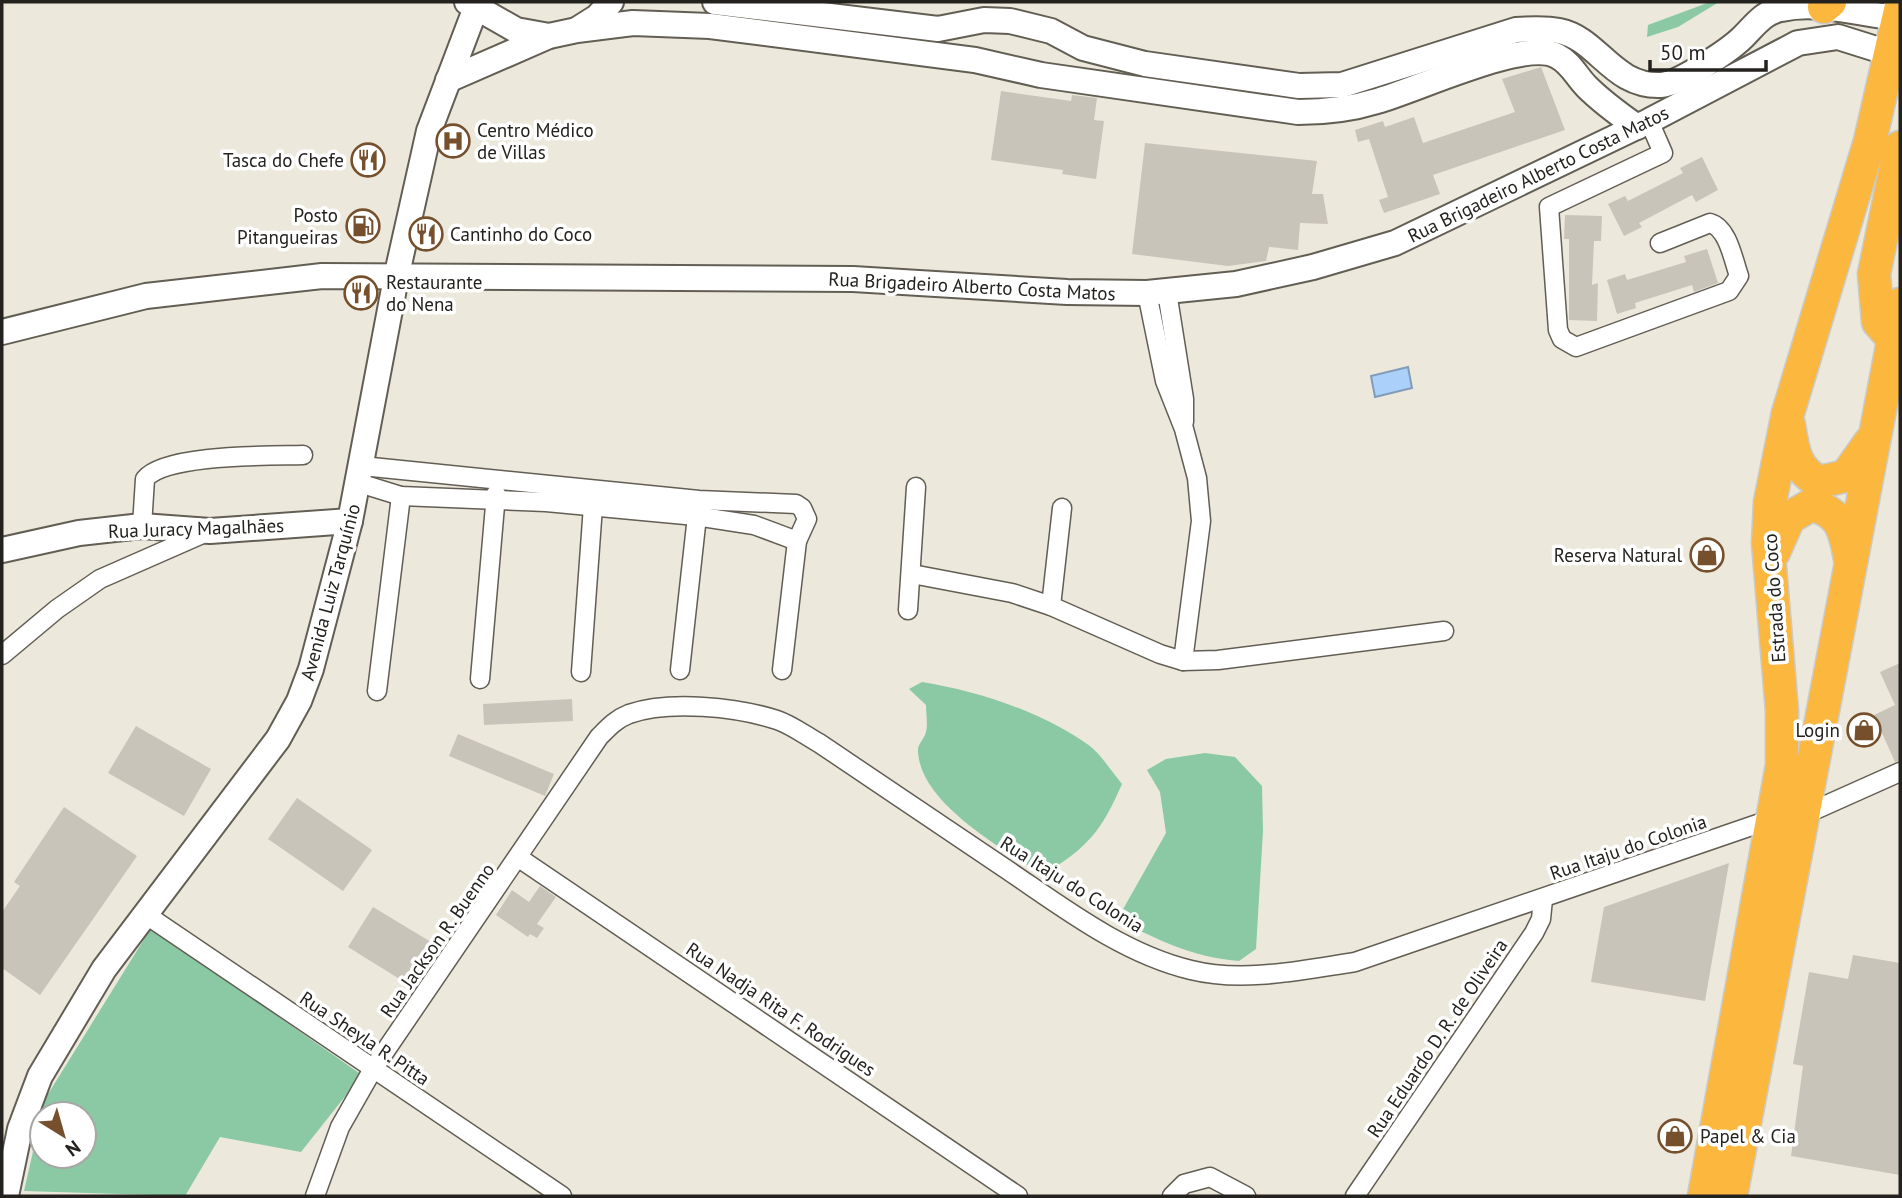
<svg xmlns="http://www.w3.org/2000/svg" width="1902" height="1198" font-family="'PT Sans',sans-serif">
  <rect width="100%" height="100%" fill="#ede8dc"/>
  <g fill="#8ac9a4" fill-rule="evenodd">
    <path d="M1710,2H1719L1678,27L1647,37L1648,25Z"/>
    <path d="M922,682C978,691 1043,712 1090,746C1102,756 1112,772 1122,784C1101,832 1088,847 1043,875C1003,849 921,804 918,752C917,744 924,740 926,732C928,724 926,713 926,705L909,689Z"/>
    <path d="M1205,753L1235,757L1262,786L1263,831L1256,949L1239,961C1187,956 1163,941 1117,920L1166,833L1160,792L1147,770L1166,759Z"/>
    <path d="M151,928L362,1075L301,1152L220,1137L185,1196L24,1191L45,1099ZM42,1114H84V1156H42Z"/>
  </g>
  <path fill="#abd0fa" stroke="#829cb8" stroke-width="2" d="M1408,367L1412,388L1375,397L1371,376Z"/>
  <g fill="#c9c4b9">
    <path d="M1541,67L1565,130L1433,175L1440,194L1384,213L1379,200L1388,197L1369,139L1358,142L1355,130L1383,121L1385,127L1414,117L1423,143L1515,112L1502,79Z"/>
    <path d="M1001,91L1071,101L1072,95L1097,98L1094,120L1104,121L1096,179L1062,174L1063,170L991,160Z"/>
    <path d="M1145,143L1317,161L1312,194H1323L1328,224L1300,223L1298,250L1269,247L1266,261L1228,266L1132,254Z"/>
    <path d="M1702,157L1718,190L1696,202L1692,195L1639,223L1642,227L1624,236L1608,204L1625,196L1628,201L1683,173L1680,168Z"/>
    <path d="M1565,215L1602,216L1601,241H1594L1592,285L1598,283L1597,321L1569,320V239H1564Z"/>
    <path d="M1707,249L1718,283L1694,292L1692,285L1635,303L1636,308L1617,314L1607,280L1625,274L1627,280L1686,262L1684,256Z"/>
    <path d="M1900,663V761L1895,762L1874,715L1895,705L1880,672Z"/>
    <path d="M572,699L573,721L484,725L483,704Z"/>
    <path d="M136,726L211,769L184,816L108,773Z"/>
    <path d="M458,734L554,774L545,796L449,756Z"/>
    <path d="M297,798L372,850L343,891L268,839Z"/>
    <path d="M64,807L137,856L40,995L2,968V912L20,886L14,882Z"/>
    <path d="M1729,863L1705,1001L1591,982L1604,907Z"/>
    <path d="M540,886L556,897L537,924L544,928L537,938L530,934L528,937L496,915L512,890L529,902Z"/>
    <path d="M373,907L431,942L406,983L348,947Z"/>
    <path d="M1853,955L1900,963V1175L1791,1156L1803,1066L1793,1064L1809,972L1848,979Z"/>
  </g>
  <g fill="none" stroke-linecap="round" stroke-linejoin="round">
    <defs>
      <g id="street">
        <path d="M1649,121L1663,153L1549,207L1558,330L1562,339L1576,347L1729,291L1739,276C1733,259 1728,228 1710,223L1660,243"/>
        <path d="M1167,292L1184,399V422"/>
        <path d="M1147,293L1165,381L1184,429L1197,478L1201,521L1183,661"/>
        <path d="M362,466L699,500L796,504L802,508L807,519L797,541L782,670"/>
        <path d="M359,483L401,496L546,502L696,516L754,525L797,541"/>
        <path d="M142,526L145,479C165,454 269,456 303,455"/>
        <path d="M912,574L1012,593L1051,606L1160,654L1183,661L1218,660L1444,631"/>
        <path d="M1051,606L1062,508"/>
        <path d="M908,610L916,487"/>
        <path d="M2,655L57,609L100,579L207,532"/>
        <path d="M680,670L698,507"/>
        <path d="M581,672L593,506"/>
        <path d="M480,679L496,494"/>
        <path d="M377,691L401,496"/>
        <path d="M1806,814L1900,772"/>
        <path d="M519,858L1018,1196"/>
        <path d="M145,914L562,1196"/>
        <path d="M315,1196L340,1127L373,1069L599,737C608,728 616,719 629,714C669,700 737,707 777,720C792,725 806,736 819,743C883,786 946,829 1009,871C1065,909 1124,954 1191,970C1243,983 1302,970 1355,962L1772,819"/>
        <path d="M1172,1196L1184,1184L1210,1177L1246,1196"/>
        <path d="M1355,1196L1534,933L1541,919L1543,899"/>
      </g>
      <g id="secondary">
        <path d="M467,2L516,30L549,36"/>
        <path d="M715,2L938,29L984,20L1010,21L1051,31L1083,48L1145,64L1299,86L1342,85L1516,30C1530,29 1545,28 1559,31C1599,39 1612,87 1661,85C1679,84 1730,50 1743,37C1755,25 1764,12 1781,9C1820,0 1861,15 1899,18"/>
        <path d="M578,29L597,17L611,2"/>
        <path d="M448,80L549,36L577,30L633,23L710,26L975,60L1041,75L1298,112C1325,112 1351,109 1377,101C1415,91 1525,38 1557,56C1571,63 1576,76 1587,87C1602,102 1620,115 1637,127"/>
        <path d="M2,332L146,296L322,276L853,279L1067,292L1147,293L1236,284L1313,267L1395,243L1649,121L1798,43L1838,37L1892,54"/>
        <path d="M2,550L79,533L142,526L210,531L350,521"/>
        <path d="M6,1196L20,1129L40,1076L104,969L278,739L299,701L311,669L350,521L396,278L429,131L478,2"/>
      </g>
      <g id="highway">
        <path d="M1824,7L1830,2"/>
        <path d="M1893,339L1878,322L1874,274L1900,147"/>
        <path d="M1789,425C1793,450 1795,469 1819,482L1846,476L1870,442"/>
        <path d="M1774,552L1789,518L1811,505C1842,512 1845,532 1850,559"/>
        <path d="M1704,1196L1782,765V711L1768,543L1770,502L1788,413L1870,141L1900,10"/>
        <path d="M1731,1196L1900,304"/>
      </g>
    </defs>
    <use href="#street" stroke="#635e54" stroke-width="21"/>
    <use href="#secondary" stroke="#635e54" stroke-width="28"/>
    <use href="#highway" stroke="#cacac9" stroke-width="35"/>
    <use href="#street" stroke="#fff" stroke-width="18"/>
    <use href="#secondary" stroke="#fff" stroke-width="24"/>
    <use href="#highway" stroke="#fbb73e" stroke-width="32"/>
  </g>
  <defs>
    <symbol id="hospital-ring" viewBox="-11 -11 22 22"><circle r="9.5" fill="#fff" stroke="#76502c" stroke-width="1.5"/><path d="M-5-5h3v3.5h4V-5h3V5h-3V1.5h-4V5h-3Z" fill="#76502c"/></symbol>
    <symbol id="restaurant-ring" viewBox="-11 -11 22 22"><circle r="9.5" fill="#fff" stroke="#76502c" stroke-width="1.5"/><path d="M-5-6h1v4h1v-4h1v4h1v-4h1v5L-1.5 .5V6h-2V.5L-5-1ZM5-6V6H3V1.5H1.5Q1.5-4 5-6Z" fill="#76502c"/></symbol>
    <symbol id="fuel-ring" viewBox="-11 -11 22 22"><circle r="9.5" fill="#fff" stroke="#76502c" stroke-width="1.5"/><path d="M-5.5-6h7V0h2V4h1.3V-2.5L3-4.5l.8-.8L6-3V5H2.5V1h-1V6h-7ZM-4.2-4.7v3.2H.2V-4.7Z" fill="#76502c"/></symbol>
    <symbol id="shop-ring" viewBox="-11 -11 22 22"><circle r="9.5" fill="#fff" stroke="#76502c" stroke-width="1.5"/><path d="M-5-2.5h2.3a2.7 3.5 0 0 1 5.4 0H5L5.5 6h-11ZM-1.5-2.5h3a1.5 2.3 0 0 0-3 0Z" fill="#76502c"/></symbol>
  </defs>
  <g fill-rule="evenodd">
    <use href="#hospital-ring" x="434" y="122" width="38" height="38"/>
    <use href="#restaurant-ring" x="349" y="141" width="38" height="38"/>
    <use href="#fuel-ring" x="344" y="207" width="38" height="38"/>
    <use href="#restaurant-ring" x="407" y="215" width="38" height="38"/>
    <use href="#restaurant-ring" x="342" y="274" width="38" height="38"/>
    <use href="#shop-ring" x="1688" y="536" width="38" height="38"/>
    <use href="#shop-ring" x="1845" y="711" width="38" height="38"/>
    <use href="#shop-ring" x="1656" y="1117" width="38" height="38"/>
  </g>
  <g text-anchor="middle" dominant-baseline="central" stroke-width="7" stroke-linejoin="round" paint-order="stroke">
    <g font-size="19" fill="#24221e" stroke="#fff" text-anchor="start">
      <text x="477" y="130">Centro Médico<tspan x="477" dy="22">de Villas</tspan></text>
      <text x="344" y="160" text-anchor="end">Tasca do Chefe</text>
      <text x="338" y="215" text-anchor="end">Posto<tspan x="338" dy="22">Pitangueiras</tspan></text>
      <text x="450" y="234">Cantinho do Coco</text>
      <text x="386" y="282">Restaurante<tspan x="386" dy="22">do Nena</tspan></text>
      <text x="1682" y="555" text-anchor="end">Reserva Natural</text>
      <text x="1840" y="730" text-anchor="end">Login</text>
      <text x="1700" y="1136">Papel &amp; Cia</text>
    </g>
    <g font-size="19" fill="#24221e" stroke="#fff">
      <text transform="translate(1538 174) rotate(-26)">Rua Brigadeiro Alberto Costa Matos</text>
      <text transform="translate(972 286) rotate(3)">Rua Brigadeiro Alberto Costa Matos</text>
      <text transform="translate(196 528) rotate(-2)">Rua Juracy Magalhães</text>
      <text transform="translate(330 592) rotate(-75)">Avenida Luiz Tarquínio</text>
      <text transform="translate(1774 598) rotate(-94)">Estrada do Coco</text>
      <text transform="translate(1628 847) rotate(-19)">Rua Itaju do Colonia</text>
      <text transform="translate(1072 884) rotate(32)">Rua Itaju do Colonia</text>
      <text transform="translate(437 940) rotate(-55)">Rua Jackson R. Buenno</text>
      <text transform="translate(781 1009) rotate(34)">Rua Nadja Rita F. Rodrigues</text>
      <text transform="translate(365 1038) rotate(34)">Rua Sheyla R. Pitta</text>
      <text transform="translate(1437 1038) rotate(-56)">Rua Eduardo D. R. de Oliveira</text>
    </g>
  </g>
  <rect width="1902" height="1198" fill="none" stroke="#24221e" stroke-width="7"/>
  <g transform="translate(63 1135) rotate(143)"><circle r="33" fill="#ffffff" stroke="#a7a7a5" stroke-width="2"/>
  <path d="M0-5L12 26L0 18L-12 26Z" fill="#76502c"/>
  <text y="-10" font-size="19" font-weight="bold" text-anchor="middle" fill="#24221e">N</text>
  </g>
  <path d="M1650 60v10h116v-10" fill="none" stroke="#24221e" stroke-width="3.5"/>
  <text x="1660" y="60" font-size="21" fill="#24221e" stroke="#ffffff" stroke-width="5" paint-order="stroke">50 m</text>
</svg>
